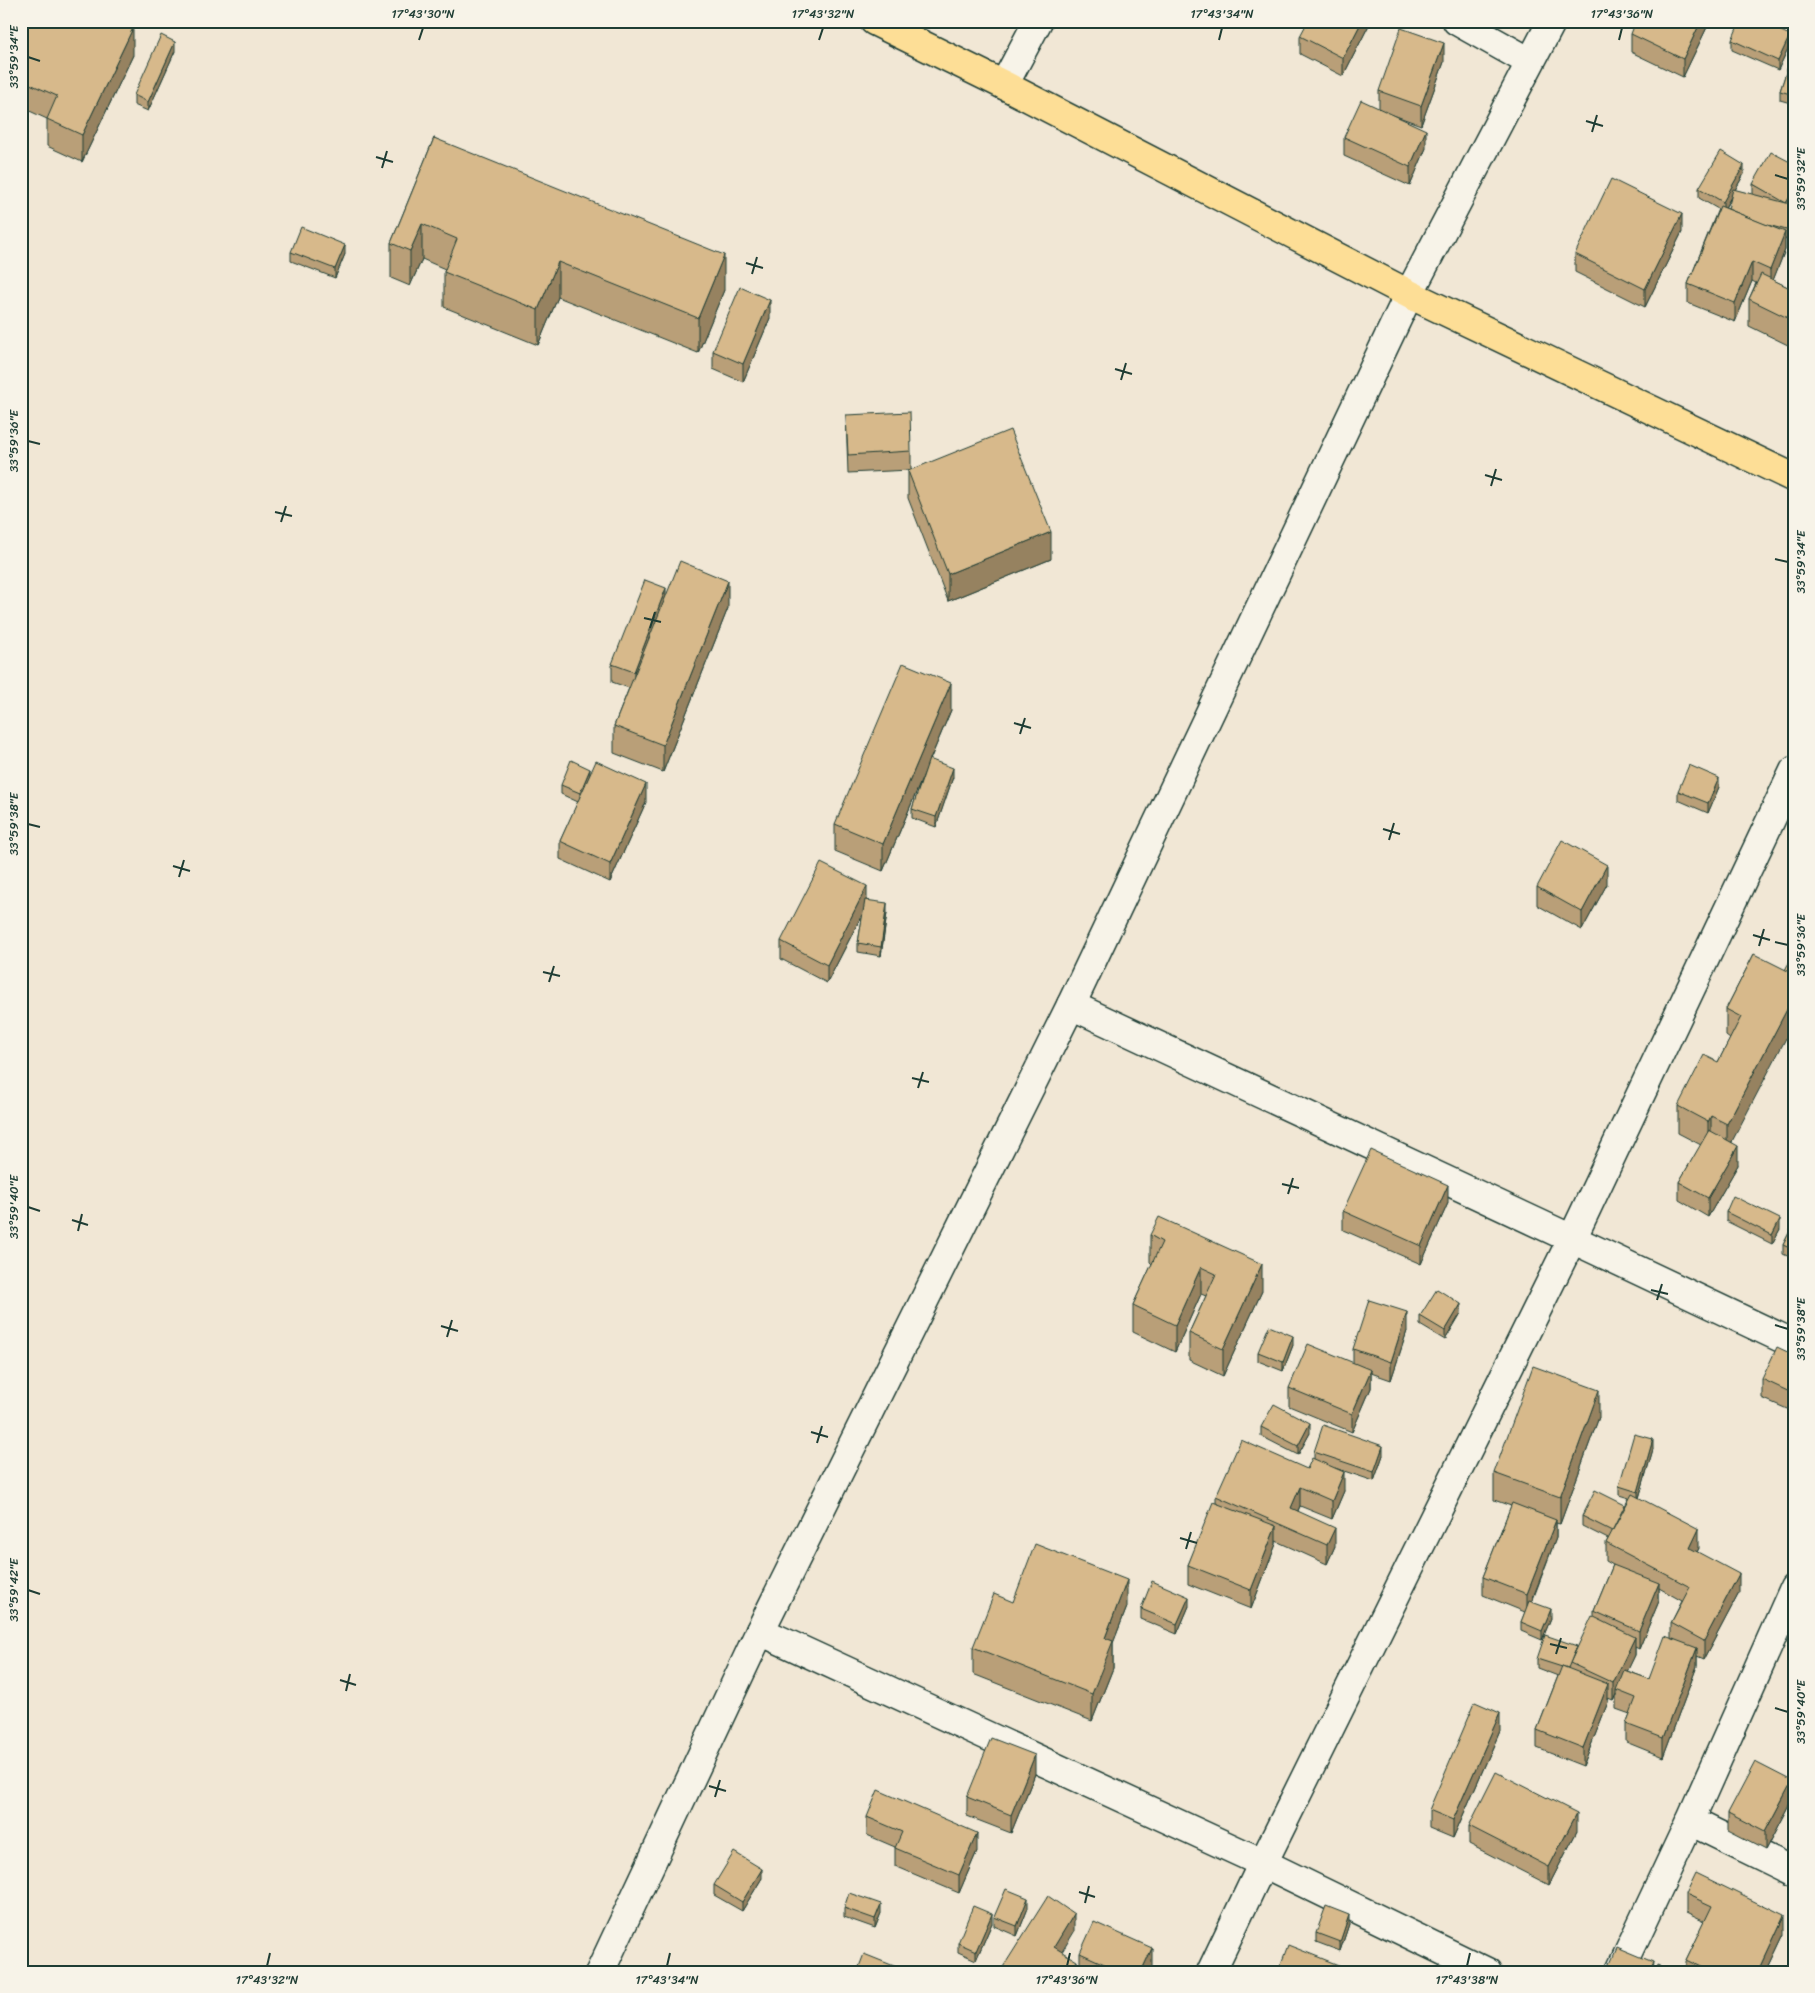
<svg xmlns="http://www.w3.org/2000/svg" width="1815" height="1993" font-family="Sriracha,sans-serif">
  <rect width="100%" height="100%" fill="#f1e7d5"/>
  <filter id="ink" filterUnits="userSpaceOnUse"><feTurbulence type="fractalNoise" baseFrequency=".02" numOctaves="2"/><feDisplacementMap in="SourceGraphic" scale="10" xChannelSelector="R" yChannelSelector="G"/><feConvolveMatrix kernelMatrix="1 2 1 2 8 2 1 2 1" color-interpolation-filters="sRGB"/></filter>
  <g filter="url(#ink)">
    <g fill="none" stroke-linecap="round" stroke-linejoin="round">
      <defs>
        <g id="minor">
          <path d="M1457,21L1530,62"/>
          <path d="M1004,85L1038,21"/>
          <path d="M1071,1005L1572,1239L1794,1344"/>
          <path d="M760,1631L1263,1863L1487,1972"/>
          <path d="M1690,1821L1794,1872"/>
          <path d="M600,1972L760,1631L1071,1005L1409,294L1552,21"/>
          <path d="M1211,1972L1263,1863L1572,1239L1794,771"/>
          <path d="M1619,1972L1690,1821L1794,1588"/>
        </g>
        <path id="primary" d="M874,21L1004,85L1409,294L1794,478"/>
      </defs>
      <use href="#minor" stroke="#1f3d34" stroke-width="31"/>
      <use href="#primary" stroke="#1f3d34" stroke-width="31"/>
      <use href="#minor" stroke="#f7f3e8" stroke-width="28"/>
      <use href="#primary" stroke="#fdde96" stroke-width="28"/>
    </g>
    <g fill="#b99f78" stroke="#1f3d34" fill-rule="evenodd">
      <path d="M21,21L133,55L82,162L47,146V119L21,107Z"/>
      <path d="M1371,21L1343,76L1300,54V36Z"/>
      <path d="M1710,21L1683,77L1631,52V34Z"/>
      <path d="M1732,40L1790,44L1778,70L1732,50Z"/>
      <path d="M1794,48V104L1780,100V91Z"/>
      <path d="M175,51L148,111L134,105V95Z"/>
      <path d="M1444,62L1421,125L1393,115L1426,148L1410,186L1344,156V137L1379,108V91Z"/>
      <path d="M434,138L724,290L698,353L558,297L538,345L444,307V272L445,269L422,259L410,286L391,278V243Z"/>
      <path d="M1744,174L1735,190L1755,195L1753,194V184L1791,204L1794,205V241L1785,239V250L1773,280L1794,290V348L1749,326V299L1756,283L1752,281L1735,322L1688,303V284L1718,209L1699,198V188ZM1732,196L1728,209L1725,208Z"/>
      <path d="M1682,232L1645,307L1575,272V254Z"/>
      <path d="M291,252L345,254L335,278L291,261Z"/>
      <path d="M770,318L743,382L713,369V351Z"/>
      <path d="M846,415L911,451V469L1051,559L948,601L908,498V471L910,470L848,473Z"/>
      <path d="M666,595L728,608L663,772L614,753V726L629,688L612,682V664Z"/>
      <path d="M951,710L930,760L953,777L936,827L912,818V809L924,774L883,871L835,851V824Z"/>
      <path d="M590,774L646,802L610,882L560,859V841L578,802L561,794V785Z"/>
      <path d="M1719,787L1708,813L1678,800V791Z"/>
      <path d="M1607,884L1582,930L1537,905V887Z"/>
      <path d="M867,900L887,913L881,956L858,952V943L863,913L827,983L781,959V941Z"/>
      <path d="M1754,954L1732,1143L1738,1165L1708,1217L1679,1200V1182L1701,1145L1678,1133V1106L1718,1062L1730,1039L1726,1036V1009Z"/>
      <path d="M1448,1203L1421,1264L1343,1230V1211Z"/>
      <path d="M1726,1212L1780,1229L1772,1244L1726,1221Z"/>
      <path d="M1794,1223V1259L1783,1254V1245Z"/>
      <path d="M1150,1235L1262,1291L1223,1376L1189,1360V1333L1206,1296L1201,1294L1175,1352L1133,1332V1305L1152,1264L1150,1262Z"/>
      <path d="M1461,1313L1445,1340L1420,1325V1316Z"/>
      <path d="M1407,1331L1391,1380L1371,1373V1388L1352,1432L1289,1406V1388L1353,1363V1349Z"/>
      <path d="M1293,1345L1283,1371L1258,1361V1352Z"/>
      <path d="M1794,1355V1412L1762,1398V1379Z"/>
      <path d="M1599,1417L1560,1524L1556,1523V1538L1532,1602L1551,1618L1542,1640L1521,1631V1622L1525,1612L1483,1595V1577L1511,1506L1494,1500V1473Z"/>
      <path d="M1261,1427L1310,1433L1298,1455L1261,1436Z"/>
      <path d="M1653,1449L1639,1498L1699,1548L1697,1552L1739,1593L1704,1659L1697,1656V1666L1663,1757L1626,1742V1724L1630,1714L1616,1709V1694L1613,1701L1608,1699V1702L1583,1766L1537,1748V1730L1558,1676L1537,1668V1659L1577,1649L1594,1617V1611L1613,1565L1606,1561V1543L1608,1539L1582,1526V1516L1625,1506L1629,1498L1619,1495V1486ZM1659,1588L1682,1601L1671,1623V1638L1649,1679L1627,1671L1635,1655V1647L1639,1649L1659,1601Z"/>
      <path d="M1314,1452L1383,1455L1374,1481L1335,1468L1344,1491L1332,1519L1300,1506L1298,1511L1335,1546L1327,1564L1276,1541V1544L1251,1609L1188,1584V1565L1216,1503V1496L1307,1469L1314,1459Z"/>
      <path d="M1013,1602L1127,1607L1113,1643V1668L1092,1721L973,1674V1647Z"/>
      <path d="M1189,1606L1177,1634L1141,1619V1609Z"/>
      <path d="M1500,1731L1453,1838L1429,1828V1810Z"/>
      <path d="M1035,1774L1011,1833L967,1816V1797Z"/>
      <path d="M1792,1799L1765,1850L1728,1831V1813Z"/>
      <path d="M867,1817L977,1851L959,1893L895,1866V1847L867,1835Z"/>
      <path d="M1469,1826L1577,1831L1549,1885L1469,1844Z"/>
      <path d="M762,1878L742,1911L714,1895V1885Z"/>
      <path d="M1686,1894L1784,1934L1766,1972H1686V1960L1705,1921L1686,1912Z"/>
      <path d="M844,1908L881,1913L875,1928L844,1917Z"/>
      <path d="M1028,1908L1017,1936L994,1926V1917Z"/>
      <path d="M992,1923L976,1960L958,1952V1943Z"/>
      <path d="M1349,1924L1340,1951L1316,1942V1933Z"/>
      <path d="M1080,1953L1152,1967L1149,1972H1082L1080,1971Z"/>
    </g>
    <g fill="#968261" stroke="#1f3d34">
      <path d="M1362,21H1371L1343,76V58Z"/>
      <path d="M1701,21H1710L1683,77V59Z"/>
      <path d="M133,28V55L82,162V135Z"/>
      <path d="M1790,35V44L1778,70V61Z"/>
      <path d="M175,42V51L148,111V102Z"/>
      <path d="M1444,43V62L1421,125V106Z"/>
      <path d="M1426,130V148L1410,186V167Z"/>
      <path d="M1744,165V174L1723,211V202Z"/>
      <path d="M1794,190V199L1786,212V203Z"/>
      <path d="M1682,214V232L1645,307V289Z"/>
      <path d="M422,224V259L410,286V251Z"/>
      <path d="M1785,232V250L1770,288V270Z"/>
      <path d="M345,245V254L335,278V269Z"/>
      <path d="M724,255V290L698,353V318Z"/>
      <path d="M558,262V297L538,345V310Z"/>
      <path d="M1752,262V281L1735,322V303Z"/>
      <path d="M770,300V318L743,382V364Z"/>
      <path d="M1051,532V559L948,601V574Z"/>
      <path d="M728,581V608L663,772V745Z"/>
      <path d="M666,588V606L634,690V672Z"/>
      <path d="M951,683V710L883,871V844Z"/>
      <path d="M953,768V777L936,827V817Z"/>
      <path d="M590,769V778L580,802V793Z"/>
      <path d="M1719,778V787L1708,813V803Z"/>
      <path d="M646,784V802L610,882V864Z"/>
      <path d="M1607,865V884L1582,930V912Z"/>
      <path d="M867,886V905L827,983V965Z"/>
      <path d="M887,903V913L881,956V947Z"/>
      <path d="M1794,996V1023L1727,1151V1124Z"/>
      <path d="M1711,1116V1143L1708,1149V1122Z"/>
      <path d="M1738,1146V1165L1708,1217V1198Z"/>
      <path d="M1448,1185V1203L1421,1264V1246Z"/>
      <path d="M1780,1219V1229L1772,1244V1235Z"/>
      <path d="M1262,1264V1291L1223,1376V1349Z"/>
      <path d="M1201,1267V1294L1175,1352V1325Z"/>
      <path d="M1461,1304V1313L1445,1340V1331Z"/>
      <path d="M1407,1312V1331L1391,1380V1362Z"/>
      <path d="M1293,1336V1345L1283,1371V1362Z"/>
      <path d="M1371,1370V1388L1352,1432V1414Z"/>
      <path d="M1599,1390V1417L1560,1524V1497Z"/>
      <path d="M1310,1423V1433L1298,1455V1446Z"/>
      <path d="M1653,1439V1449L1638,1501V1492Z"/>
      <path d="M1383,1446V1455L1374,1481V1472Z"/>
      <path d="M1344,1472V1491L1332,1519V1501Z"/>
      <path d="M1300,1487V1506L1291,1526V1508Z"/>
      <path d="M1556,1520V1538L1527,1613V1594Z"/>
      <path d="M1276,1526V1544L1251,1609V1590Z"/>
      <path d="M1335,1528V1546L1327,1564V1545Z"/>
      <path d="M1699,1529V1548L1690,1566V1548Z"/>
      <path d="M1739,1574V1593L1704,1659V1641Z"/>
      <path d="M1127,1580V1607L1113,1643V1668L1092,1721V1694L1105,1638Z"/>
      <path d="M1659,1583V1601L1639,1649V1631Z"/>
      <path d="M1189,1597V1606L1177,1634V1624Z"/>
      <path d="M1551,1609V1618L1542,1640V1631Z"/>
      <path d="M1635,1637V1655L1618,1691L1616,1690V1694L1613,1701V1683Z"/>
      <path d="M1697,1648V1666L1663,1757V1738Z"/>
      <path d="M1608,1684V1702L1583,1766V1748Z"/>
      <path d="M1500,1713V1731L1453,1838V1820Z"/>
      <path d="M1035,1755V1774L1011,1833V1815Z"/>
      <path d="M1792,1781V1799L1765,1850V1832Z"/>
      <path d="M1577,1813V1831L1549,1885V1867Z"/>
      <path d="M977,1833V1851L959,1893V1875Z"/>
      <path d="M762,1869V1878L742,1911V1902Z"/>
      <path d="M1028,1898V1908L1017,1936V1926Z"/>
      <path d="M881,1904V1913L875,1928V1919Z"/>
      <path d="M992,1914V1923L976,1960V1951Z"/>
      <path d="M1074,1914V1932L1054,1965V1947Z"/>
      <path d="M1349,1915V1924L1340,1951V1942Z"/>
      <path d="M1784,1916V1934L1766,1972H1758Z"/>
      <path d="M1152,1948V1967L1149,1972H1141Z"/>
      <path d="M1077,1961V1972H1071Z"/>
      <path d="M1653,1962L1652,1972H1648Z"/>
    </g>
    <g fill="#d7b98b" stroke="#1f3d34">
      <path d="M21,21H119L133,28L82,135L47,119L57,96L21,80Z"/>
      <path d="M1308,21H1362L1343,58L1300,36Z"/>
      <path d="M1636,21H1701L1683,59L1631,34Z"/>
      <path d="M1740,21H1758L1790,35L1778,61L1732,40Z"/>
      <path d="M1401,28L1444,43L1421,106L1379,91Z"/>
      <path d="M161,35L175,42L148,102L134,95Z"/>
      <path d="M1794,48V95L1780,91Z"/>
      <path d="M1361,100L1426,130L1410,167L1344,137Z"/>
      <path d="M434,138L724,255L698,318L558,262L538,310L444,272L457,239L422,224L410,251L391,243Z"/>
      <path d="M1721,151L1744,165L1723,202L1699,188Z"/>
      <path d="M1771,152L1794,164V190L1786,203L1753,184Z"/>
      <path d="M1611,179L1682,214L1645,289L1575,254Z"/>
      <path d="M1733,189L1794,205V232L1764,224L1728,209Z"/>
      <path d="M1720,206L1785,232L1770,270L1752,262L1735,303L1688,284Z"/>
      <path d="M301,227L345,245L335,269L291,252Z"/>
      <path d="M1761,274L1794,290V321L1749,299Z"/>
      <path d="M740,287L770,300L743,364L713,351Z"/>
      <path d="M910,412L911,451L848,455L846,415Z"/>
      <path d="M1010,430L1051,532L948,574L908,471Z"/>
      <path d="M680,561L728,581L663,745L614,726Z"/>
      <path d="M645,580L666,588L634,672L612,664Z"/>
      <path d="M903,663L951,683L883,844L835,824Z"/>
      <path d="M929,759L953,768L936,817L912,809Z"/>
      <path d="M571,760L590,769L580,793L561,785Z"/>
      <path d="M596,761L646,784L610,864L560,841Z"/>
      <path d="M1689,765L1719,778L1708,803L1678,791Z"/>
      <path d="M1562,840L1607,865L1582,912L1537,887Z"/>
      <path d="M821,863L867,886L827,965L781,941Z"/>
      <path d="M865,900L887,903L881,947L858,943Z"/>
      <path d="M1794,953V974L1785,970Z"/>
      <path d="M1754,954L1794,974V996L1727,1124L1711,1116L1708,1122L1678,1106L1704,1055L1718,1062L1741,1017L1726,1009Z"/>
      <path d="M1709,1130L1738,1146L1708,1198L1679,1182Z"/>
      <path d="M1371,1150L1448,1185L1421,1246L1343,1211Z"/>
      <path d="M1733,1196L1780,1219L1772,1235L1726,1212Z"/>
      <path d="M1159,1217L1262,1264L1223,1349L1189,1333L1216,1274L1201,1267L1175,1325L1133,1305L1162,1242L1150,1235Z"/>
      <path d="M1794,1223V1250L1783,1245Z"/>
      <path d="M1437,1289L1461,1304L1445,1331L1420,1316Z"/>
      <path d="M1369,1300L1407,1312L1391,1362L1353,1349Z"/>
      <path d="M1269,1326L1293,1336L1283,1362L1258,1352Z"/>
      <path d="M1308,1344L1371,1370L1352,1414L1289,1388Z"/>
      <path d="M1777,1347L1794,1355V1394L1762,1379Z"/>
      <path d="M1533,1366L1599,1390L1560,1497L1494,1473Z"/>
      <path d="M1274,1404L1310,1423L1298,1446L1261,1427Z"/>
      <path d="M1323,1425L1383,1446L1374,1472L1314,1452Z"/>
      <path d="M1634,1434L1653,1439L1638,1492L1619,1486Z"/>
      <path d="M1241,1440L1307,1469L1312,1458L1344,1472L1332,1501L1300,1487L1291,1508L1335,1528L1327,1545L1216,1496Z"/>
      <path d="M1595,1490L1625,1505L1612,1531L1582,1516Z"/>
      <path d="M1632,1494L1699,1529L1690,1548L1739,1574L1704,1641L1671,1623L1690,1587L1606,1543Z"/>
      <path d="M1213,1502L1276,1526L1251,1590L1188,1565Z"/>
      <path d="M1512,1503L1556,1520L1527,1594L1483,1577Z"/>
      <path d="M1035,1544L1127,1580L1105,1638L1113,1641L1092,1694L973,1647L994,1594L1013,1602Z"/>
      <path d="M1613,1565L1659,1583L1639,1631L1594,1611Z"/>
      <path d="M1152,1581L1189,1597L1177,1624L1141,1609Z"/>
      <path d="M1529,1601L1551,1609L1542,1631L1521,1622Z"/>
      <path d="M1592,1616L1635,1637L1613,1683L1570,1663Z"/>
      <path d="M1545,1635L1577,1646L1568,1668L1562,1666V1667L1537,1659Z"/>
      <path d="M1665,1636L1697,1648L1663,1738L1626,1724L1636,1698L1616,1690L1624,1670L1649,1679Z"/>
      <path d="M1562,1666L1608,1684L1583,1748L1537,1730Z"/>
      <path d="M1475,1702L1500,1713L1453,1820L1429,1810Z"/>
      <path d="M991,1738L1035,1755L1011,1815L967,1797Z"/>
      <path d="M1755,1762L1792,1781L1765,1832L1728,1813Z"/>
      <path d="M1496,1772L1577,1813L1549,1867L1469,1826Z"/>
      <path d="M878,1790L977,1833L959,1875L895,1848L902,1832L867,1817Z"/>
      <path d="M734,1852L762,1869L742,1902L714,1885Z"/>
      <path d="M1696,1873L1784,1916L1758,1972H1711L1686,1960L1712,1906L1686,1894Z"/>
      <path d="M1006,1889L1028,1898L1017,1926L994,1917Z"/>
      <path d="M849,1893L881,1904L875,1919L844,1908Z"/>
      <path d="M1048,1896L1074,1914L1054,1947L1077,1961L1071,1972H1000Z"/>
      <path d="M973,1906L992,1914L976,1951L958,1943Z"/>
      <path d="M1326,1906L1349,1915L1340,1942L1316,1933Z"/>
      <path d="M1094,1922L1152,1948L1141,1972H1122L1080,1953Z"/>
      <path d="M1288,1945L1341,1966L1338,1972H1278Z"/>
      <path d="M1617,1947L1653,1962L1648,1972H1606Z"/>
      <path d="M864,1954L909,1972H857Z"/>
      <path d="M1657,1965L1674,1972H1655Z"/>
    </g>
  </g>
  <path fill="none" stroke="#1f3d34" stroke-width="2" d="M419,40L423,28M819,40L823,28M1219,40L1222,28M1619,40L1622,28M28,57L40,61M1586,121L1603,126M1592,132L1597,115M376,157L393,162M382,168L387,151M1775,175L1788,179M746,263L763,268M752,274L757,257M1115,369L1132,374M1121,380L1126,363M28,441L40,444M1485,475L1502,480M1491,486L1496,469M275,512L292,516M281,522L286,506M1775,559L1788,562M644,618L661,622M650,628L655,612M1014,723L1031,728M1020,734L1025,718M28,824L40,827M1383,829L1400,834M1389,840L1394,823M173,866L190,871M179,877L184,860M1753,935L1770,940M1775,942L1788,945M1759,946L1764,929M543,972L560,976M549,982L554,966M912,1078L929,1082M918,1088L923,1072M1282,1184L1299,1188M1288,1194L1293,1178M28,1207L40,1211M72,1220L88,1225M78,1231L82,1214M1651,1290L1668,1294M1657,1300L1662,1284M1775,1325L1788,1329M441,1326L458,1331M447,1337L452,1320M811,1432L828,1437M817,1443L822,1426M1180,1538L1197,1543M1186,1549L1191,1532M28,1590L40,1594M1550,1644L1567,1648M1556,1654L1561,1638M340,1680L356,1685M346,1691L350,1674M1775,1708L1788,1712M709,1786L726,1791M715,1797L720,1780M1079,1892L1095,1897M1085,1903L1089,1886M267,1966L270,1953M667,1966L670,1953M1067,1966L1070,1953M1467,1966L1470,1953"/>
  <rect width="1815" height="1993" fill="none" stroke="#f7f3e8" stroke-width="55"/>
  <rect x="28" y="28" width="1760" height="1938" fill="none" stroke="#1f3d34" stroke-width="2"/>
  <g font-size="12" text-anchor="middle" fill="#1f3d34">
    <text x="423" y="18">17°43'30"N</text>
    <text x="823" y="18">17°43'32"N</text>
    <text x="1222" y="18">17°43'34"N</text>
    <text x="1622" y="18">17°43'36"N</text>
    <text transform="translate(14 57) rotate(-90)" y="4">33°59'34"E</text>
    <text transform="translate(1801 179) rotate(-90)" y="4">33°59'32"E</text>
    <text transform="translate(14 441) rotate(-90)" y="4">33°59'36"E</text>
    <text transform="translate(1801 562) rotate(-90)" y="4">33°59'34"E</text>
    <text transform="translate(14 824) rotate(-90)" y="4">33°59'38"E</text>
    <text transform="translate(1801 945) rotate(-90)" y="4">33°59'36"E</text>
    <text transform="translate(14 1207) rotate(-90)" y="4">33°59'40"E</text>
    <text transform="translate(1801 1329) rotate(-90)" y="4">33°59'38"E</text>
    <text transform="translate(14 1590) rotate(-90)" y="4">33°59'42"E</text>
    <text transform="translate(1801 1712) rotate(-90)" y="4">33°59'40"E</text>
    <text x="267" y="1984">17°43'32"N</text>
    <text x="667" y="1984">17°43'34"N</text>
    <text x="1067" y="1984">17°43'36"N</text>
    <text x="1467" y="1984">17°43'38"N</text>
  </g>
</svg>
